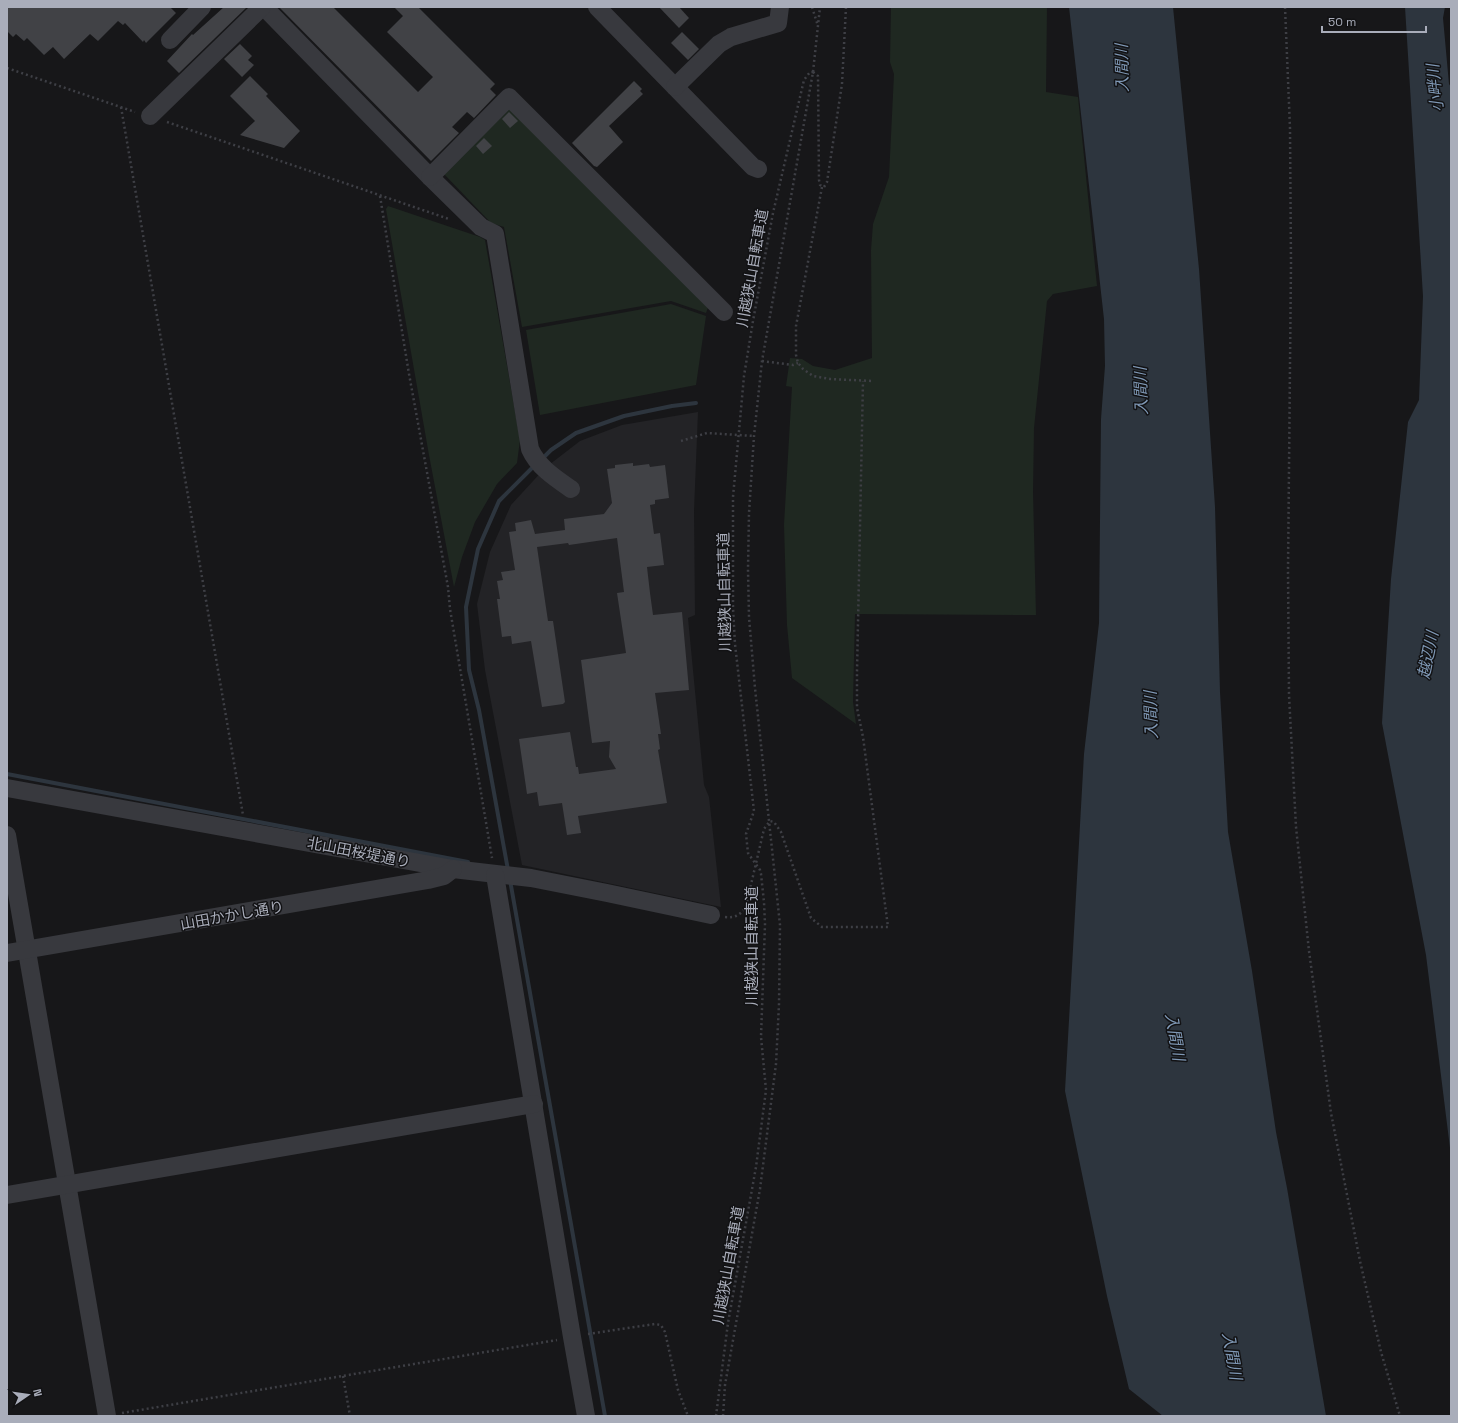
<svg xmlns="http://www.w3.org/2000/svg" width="1458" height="1423" font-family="'Space Grotesk','Noto Sans JP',sans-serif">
  <rect width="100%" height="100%" fill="#171719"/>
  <path fill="#232326" d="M698,412L694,511L695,615L688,618L704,785L709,797L721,907L522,865L485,670L477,604L490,552L511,505L545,468L580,441L622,425Z"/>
  <g fill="#1f2821">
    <path d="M891,7H1047L1046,92L1078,97L1097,286L1053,294L1047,301L1034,428L1033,492L1036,615L855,614L853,702L856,724L792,678L787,625L784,525L792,387L786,386L790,358L802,359L813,366L835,370L872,358L871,250L873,224L889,177L894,74L890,62Z"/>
    <path d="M507,107L709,305L706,313L671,301L522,327L504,227L491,223L444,174Z"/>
    <path d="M388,206L480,237L485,240L520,440L517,463L497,484L475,522L462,557L454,587L429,455L386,209Z"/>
    <path d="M671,304L706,316L696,385L540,415L526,330Z"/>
  </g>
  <g fill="#2d353e">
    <path d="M1069,7H1173L1199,269L1215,507L1220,692L1228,832L1252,971L1276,1132L1287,1188L1326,1416H1163L1129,1389L1107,1296L1065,1091L1084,754L1099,623L1101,419L1105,366L1104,319Z"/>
    <path d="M1405,7H1445L1443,18L1449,84L1451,87V1156L1426,955L1382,723L1391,579L1408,422L1419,400L1423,296Z"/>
  </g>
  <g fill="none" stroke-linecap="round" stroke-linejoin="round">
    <g stroke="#2d353e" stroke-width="4">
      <path d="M542,459L551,450L576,433L624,416L672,406L696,403"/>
      <path d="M7,774L468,862"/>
      <path d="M508,870L479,710L469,670L466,607L478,549L499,501L535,465"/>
      <path d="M510,880L605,1416"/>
    </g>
  </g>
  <g fill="#414246">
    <path d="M7,7H170L176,13L146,43L144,40L143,42L125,23L123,25L118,21L98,41L90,34L64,59L53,47L44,55L27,38L24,41L16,34L13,37L7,31Z"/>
    <path d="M224,7H247L179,73L167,61L192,34L193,35Z"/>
    <path d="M279,7H333L418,92L433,77L387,32L403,16L394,7H418L495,84L490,89L496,95L474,118L467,112L452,127L459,133L431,161Z"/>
    <path d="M659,7H679L689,18L679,28Z"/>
    <path d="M682,32L699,49L688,60L671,43Z"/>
    <path d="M240,44L252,56L248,60L254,65L242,77L224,59Z"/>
    <path d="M250,76L268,94L266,96L300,131L284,148L240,135L255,121L230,96Z"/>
    <path d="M634,81L642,89L640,91L643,94L609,126L623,142L597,167L594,166L572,143Z"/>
    <path d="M509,112L518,121L510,128L502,119Z"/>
    <path d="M484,138L492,146L483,154L476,146Z"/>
    <path d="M633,463V466L649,464L650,467L665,465L669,498L655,500V504L650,505L654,534L660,533L664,565L647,567L650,593L653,615L682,612L689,690L655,693L661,734H658L660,749L658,750L667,803L578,816L581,833L567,835L562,803L539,806L537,792L527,794L519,739L570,732L576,767H578L579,774L616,769L609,757L610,741L592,743L581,660L626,653L617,593L624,592L617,538L569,545L568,543L537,547L548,621H553L565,702L563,704L542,707L531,641L512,644L511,636L502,637L497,599H500L497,581L503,580L501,572L515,570L509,532L516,531L515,523L531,520L535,534L565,530L564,519L604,514L612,503L607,469L615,468V465Z"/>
  </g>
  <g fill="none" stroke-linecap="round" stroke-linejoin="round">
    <g stroke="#3e3f45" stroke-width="2.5" stroke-dasharray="2 3" stroke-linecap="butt">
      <path d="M812,7L818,26"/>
      <path d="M1285,7L1290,128L1291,264L1288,570L1289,695L1296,827L1309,951L1331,1113L1360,1261L1381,1352L1400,1416"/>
      <path d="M7,68L135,112"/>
      <path d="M813,72L818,76L819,180L820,185L824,187L827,182L842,84L846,7"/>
      <path d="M121,107L243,815"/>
      <path d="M167,122L449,219"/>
      <path d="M822,187L796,326V355L798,363L803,369L813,376L830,379L873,381"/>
      <path d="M380,196L409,374L448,587L450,609L492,858"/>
      <path d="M762,361L793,365L798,363"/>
      <path d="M681,441L707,433L754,436"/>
      <path d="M725,917C735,918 741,915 746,906L764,829L770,821L774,822L781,832L811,918L822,927H888L863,737L857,708V672L863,381"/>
      <path d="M588,1334L655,1324L661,1325L665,1332L678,1390L688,1416"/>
      <path d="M343,1376L350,1416"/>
      <path d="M122,1413L557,1340"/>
      <path d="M716,1416L728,1323L756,1167L766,1090L761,1037L765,924L764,902L761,874L760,870L748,853L746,834L754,811L735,644L733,608V497L744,376L753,321L773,213L804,80L810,72H813"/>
      <path d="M723,1416L725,1385L760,1189L776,1064L779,1004L780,925L755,688L749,617L748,570L749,513L754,436L762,361L813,72L820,7"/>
    </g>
    <g stroke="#38393e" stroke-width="18">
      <path d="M264,7L430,177L481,227L495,234L530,449C538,467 555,478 571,489"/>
      <path d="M597,7L753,167L758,169"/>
      <path d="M170,40L202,7"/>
      <path d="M675,87L719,44L731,37L778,23L780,7"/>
      <path d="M150,116L262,7"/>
      <path d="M430,177L509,97L724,312"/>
      <path d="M7,788L453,869L531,878L607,893L711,915"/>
      <path d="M7,835L107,1416"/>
      <path d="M495,875L572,1337L586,1416"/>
      <path d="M7,953L428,880L444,876L453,869"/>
      <path d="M7,1195L534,1104"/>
    </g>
  </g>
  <g text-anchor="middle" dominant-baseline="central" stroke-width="3" stroke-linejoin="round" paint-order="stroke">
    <g font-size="15" fill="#a9adba" stroke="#121214">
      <text transform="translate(752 268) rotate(-80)">川越狭山自転車道</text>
      <text transform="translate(724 592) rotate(-91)">川越狭山自転車道</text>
      <text transform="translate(359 852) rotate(11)">北山田桜堤通り</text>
      <text transform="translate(232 915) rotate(-10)">山田かかし通り</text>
      <text transform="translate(751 946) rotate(-90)">川越狭山自転車道</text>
      <text transform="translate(728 1265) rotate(-80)">川越狭山自転車道</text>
    </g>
    <g font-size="16" font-style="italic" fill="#7f98b5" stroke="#121214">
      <text transform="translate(1122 68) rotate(-91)">入間川</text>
      <text transform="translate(1435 88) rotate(-96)">小畔川</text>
      <text transform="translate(1141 391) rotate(-92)">入間川</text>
      <text transform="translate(1428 655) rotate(-79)">越辺川</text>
      <text transform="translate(1151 715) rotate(-92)">入間川</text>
      <text transform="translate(1175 1037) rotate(80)">入間川</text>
      <text transform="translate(1232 1356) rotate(80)">入間川</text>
    </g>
  </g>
  <rect width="1458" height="1423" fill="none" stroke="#a9adba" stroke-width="16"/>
  <g transform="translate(28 1395) rotate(77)" stroke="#121214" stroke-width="3" paint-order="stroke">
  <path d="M0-3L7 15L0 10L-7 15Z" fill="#a9adba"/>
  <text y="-6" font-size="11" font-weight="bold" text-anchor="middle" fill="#a9adba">N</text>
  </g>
  <path d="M1322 26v6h104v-6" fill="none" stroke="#a9adba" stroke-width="2"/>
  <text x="1328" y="26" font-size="12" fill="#a9adba" stroke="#121214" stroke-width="3" paint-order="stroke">50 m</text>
</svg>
